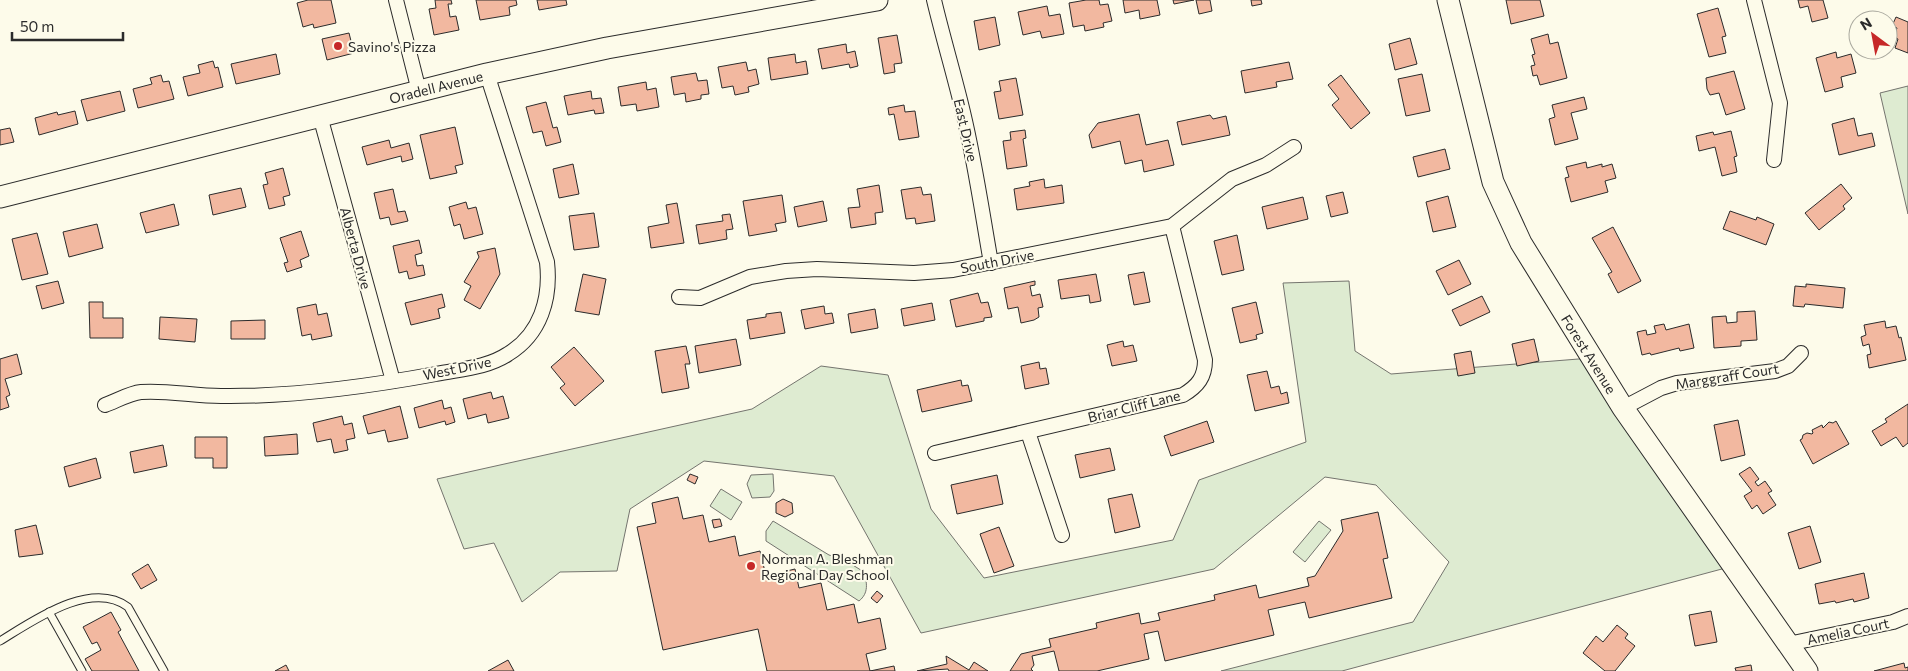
<svg xmlns="http://www.w3.org/2000/svg" width="1908" height="671" font-family="Commissioner,sans-serif">
  <rect width="100%" height="100%" fill="#fdfbea"/>
  <g fill="#deebd1" stroke="#74746e">
    <path d="M1908,86V214L1880,93Z"/>
    <path d="M1349,281L1355,351L1391,374L1591,358L1733,566L1342,671H1221L1413,622L1449,562L1376,485L1325,477L1214,569L921,633L834,476L704,461L630,509L617,571L560,572L522,602L494,543L464,549L437,479L752,409L821,366L888,375L931,509L984,578L1173,540L1199,480L1306,442L1283,283Z"/>
    <path d="M773,474L774,491L770,497L752,498L747,484L751,475Z"/>
    <path d="M721,489L742,502L731,520L710,506Z"/>
    <path d="M773,521L829,555L843,559L864,572C867,583 869,593 859,601L766,541V531Z"/>
    <path d="M1319,521L1331,530L1305,562L1293,552Z"/>
  </g>
  <g fill="#f2b8a0" stroke="#2b2b2b">
    <path d="M308,0H331L336,23L314,28L313,24L303,27L297,3Z"/>
    <path d="M435,0H451L452,4H448L450,17L456,16L459,30L434,35L429,9L436,8Z"/>
    <path d="M476,0H516L517,5L509,7L510,15L480,20Z"/>
    <path d="M537,0H566L567,5L539,10Z"/>
    <path d="M1086,0H1099L1100,5L1108,4L1112,21L1103,23L1104,27L1085,31L1084,25L1073,27L1069,3Z"/>
    <path d="M1123,0H1157L1160,15L1140,19L1139,10L1125,13Z"/>
    <path d="M1173,0H1194L1174,4Z"/>
    <path d="M1196,0H1210L1212,11L1199,14Z"/>
    <path d="M1251,0H1261L1262,4L1252,6Z"/>
    <path d="M1506,0H1540L1544,16L1511,24Z"/>
    <path d="M1798,0H1823L1828,18L1812,22L1808,6L1800,8Z"/>
    <path d="M1047,6L1049,16L1060,14L1064,34L1042,38L1040,31L1023,35L1018,12Z"/>
    <path d="M1718,8L1726,36L1722,37L1726,53L1709,57L1697,14Z"/>
    <path d="M995,17L1000,45L979,50L974,21Z"/>
    <path d="M1896,17L1908,22V53L1895,48L1898,39L1894,37L1897,28L1892,26Z"/>
    <path d="M349,33L354,53L327,60L322,39Z"/>
    <path d="M1548,34L1550,44L1558,42L1567,78L1540,85L1537,75L1533,76L1531,66L1535,65L1532,55L1535,54L1531,39Z"/>
    <path d="M897,35L902,63L894,64L895,72L884,74L878,38Z"/>
    <path d="M1410,38L1417,64L1395,70L1389,44Z"/>
    <path d="M846,44L847,53L855,51L858,66L850,68L849,64L822,69L818,49Z"/>
    <path d="M1836,52L1837,58L1851,54L1856,73L1841,77L1843,87L1825,92L1816,58Z"/>
    <path d="M276,54L280,74L236,84L231,64Z"/>
    <path d="M795,54L796,63L806,61L808,74L771,80L768,58Z"/>
    <path d="M213,61L215,68L218,67L223,87L188,96L183,77L200,73L198,65Z"/>
    <path d="M746,62L748,71L756,69L759,84L748,87L749,92L735,95L733,86L722,88L718,67Z"/>
    <path d="M1289,62L1293,79L1276,82L1277,87L1245,93L1241,71Z"/>
    <path d="M1734,71L1745,109L1726,115L1719,93L1710,95L1707,89L1706,78Z"/>
    <path d="M696,73L698,81L707,80L709,94L701,95V99L686,102L685,93L674,95L671,77Z"/>
    <path d="M1422,74L1430,111L1406,116L1398,79Z"/>
    <path d="M161,75L163,82L169,81L174,99L138,108L133,89L152,84L150,78Z"/>
    <path d="M1341,75L1370,113L1351,129L1332,105L1339,99L1328,85Z"/>
    <path d="M1016,78L1023,115L999,119L994,92L1001,91L999,81Z"/>
    <path d="M646,82L647,90L656,88L659,107L637,111L636,104L621,106L618,87Z"/>
    <path d="M120,91L125,111L87,121L81,100Z"/>
    <path d="M591,91L592,99L601,98L604,113L595,114L594,110L568,115L564,96Z"/>
    <path d="M1584,97L1587,109L1571,113L1578,139L1555,145L1549,119L1555,117L1552,105Z"/>
    <path d="M546,102L553,128L557,127L561,142L546,146L542,131L533,133L526,107Z"/>
    <path d="M904,105L905,112L915,111L919,137L899,140L894,114L889,115L888,108Z"/>
    <path d="M75,111L78,124L39,135L35,118L57,112L58,115Z"/>
    <path d="M1139,114L1146,145L1168,140L1174,165L1144,172L1142,160L1125,164L1120,141L1092,148L1089,135L1098,123Z"/>
    <path d="M1210,115L1213,119L1226,116L1230,135L1182,145L1177,122Z"/>
    <path d="M1854,118L1858,136L1872,133L1875,146L1839,155L1832,124Z"/>
    <path d="M455,127L463,164L455,166L457,173L430,179L420,135Z"/>
    <path d="M10,128L14,142L0,145V130Z"/>
    <path d="M1025,130L1026,138L1023,139L1027,166L1007,169L1003,141L1011,140L1010,132Z"/>
    <path d="M1731,131L1737,156L1734,157L1737,172L1722,176L1715,147L1699,151L1696,136L1713,132L1714,135Z"/>
    <path d="M389,140L391,148L409,143L413,159L402,162L401,156L367,165L362,147Z"/>
    <path d="M1445,149L1450,169L1418,177L1413,157Z"/>
    <path d="M1586,162L1587,168L1602,164V167L1612,164L1616,178L1605,181L1608,192L1571,202L1565,178L1569,177L1566,167Z"/>
    <path d="M573,164L579,194L559,198L553,169Z"/>
    <path d="M283,168L290,195L283,197L285,205L269,209L263,185L268,184L265,173Z"/>
    <path d="M1044,179L1045,188L1062,185L1064,203L1017,210L1014,189L1030,186L1029,182Z"/>
    <path d="M1841,184L1852,198L1843,206L1845,209L1819,230L1805,213Z"/>
    <path d="M879,185L883,212L875,213L876,224L851,228L848,208L860,207L857,189Z"/>
    <path d="M921,187L923,195L931,194L935,221L916,224L915,218L906,219L901,190Z"/>
    <path d="M241,188L246,207L213,215L209,195Z"/>
    <path d="M393,189L398,212L405,211L408,221L391,225L389,217L380,219L374,193Z"/>
    <path d="M1343,192L1348,213L1331,217L1326,196Z"/>
    <path d="M782,195L786,222L775,224L777,231L749,236L743,201Z"/>
    <path d="M1448,196L1456,227L1433,232L1426,202Z"/>
    <path d="M1303,197L1308,219L1267,229L1262,207Z"/>
    <path d="M823,201L827,221L798,227L794,207Z"/>
    <path d="M466,202L468,209L476,207L483,234L464,239L460,224L454,226L449,207Z"/>
    <path d="M677,203L684,243L651,248L648,227L669,223L666,205Z"/>
    <path d="M174,204L179,225L146,233L140,213Z"/>
    <path d="M1730,211L1756,220L1757,217L1774,224L1766,245L1723,229Z"/>
    <path d="M594,213L599,247L574,250L569,216Z"/>
    <path d="M730,214L733,229L726,230L727,239L699,244L696,225L723,221L722,215Z"/>
    <path d="M97,224L103,248L69,257L63,232Z"/>
    <path d="M1613,227L1641,281L1618,293L1608,274L1612,272L1592,238Z"/>
    <path d="M301,231L309,256L300,260L302,267L287,272L284,263L288,262L280,238Z"/>
    <path d="M37,233L48,274L22,280L12,239Z"/>
    <path d="M1237,235L1244,270L1222,275L1214,241Z"/>
    <path d="M419,240L422,253L415,255L417,266L423,265L425,275L409,279L407,271L399,273L393,246Z"/>
    <path d="M495,248L500,274L480,309L464,300L471,286L464,282L479,257L477,252Z"/>
    <path d="M1459,260L1471,284L1448,295L1436,271Z"/>
    <path d="M1144,272L1150,302L1134,305L1128,275Z"/>
    <path d="M583,274L606,279L599,315L575,311Z"/>
    <path d="M1096,274L1101,301L1090,303L1089,295L1061,299L1058,280Z"/>
    <path d="M58,281L64,303L42,309L36,286Z"/>
    <path d="M1035,281V285L1030,286L1032,296L1040,294L1043,307L1038,308L1039,317L1034,320L1021,323L1018,307L1008,309L1004,288Z"/>
    <path d="M1806,284L1845,288L1843,308L1805,304L1804,307L1793,306L1795,286L1806,287Z"/>
    <path d="M978,293L981,303L988,302L992,317L984,318V321L956,327L950,300Z"/>
    <path d="M442,294L445,307L438,309L440,318L411,325L405,303Z"/>
    <path d="M1482,296L1490,312L1460,326L1452,310Z"/>
    <path d="M89,302H103V318H123V338H90Z"/>
    <path d="M1256,302L1263,333L1256,335L1257,339L1240,343L1232,308Z"/>
    <path d="M932,303L935,320L904,326L901,309Z"/>
    <path d="M316,304L318,315L327,313L332,336L312,340L311,334L302,336L297,308Z"/>
    <path d="M824,306L825,314L832,313L834,323L805,329L801,310Z"/>
    <path d="M875,309L878,328L851,333L848,314Z"/>
    <path d="M1755,311L1757,340L1741,341V346L1714,348L1712,317L1726,316L1727,323L1737,322V312Z"/>
    <path d="M781,312L785,333L750,339L747,320L766,317V314Z"/>
    <path d="M160,317L197,319L195,342L159,339Z"/>
    <path d="M265,320V339H231V321Z"/>
    <path d="M1885,321L1886,328L1896,326L1899,338L1901,337L1906,360L1869,368L1867,355L1871,354L1869,344L1863,346L1861,337L1866,335L1864,325Z"/>
    <path d="M1664,324L1666,330L1689,324L1694,348L1680,351L1679,348L1651,355L1650,353L1642,355L1637,332L1646,330L1647,335L1656,333L1654,326Z"/>
    <path d="M736,339L741,365L699,373L695,346Z"/>
    <path d="M1534,339L1539,361L1517,366L1512,344Z"/>
    <path d="M1123,341L1124,347L1133,345L1137,361L1112,366L1107,345Z"/>
    <path d="M686,346L690,364H685L689,388L662,393L655,351Z"/>
    <path d="M574,347L604,381L575,406L560,388L565,384L551,367Z"/>
    <path d="M1471,351L1475,373L1458,376L1454,354Z"/>
    <path d="M17,354L22,374L5,379L10,395L6,397L9,407L0,410V359Z"/>
    <path d="M1039,362L1040,369L1046,368L1049,384L1025,389L1021,366Z"/>
    <path d="M1267,371L1271,388L1279,386L1281,394L1287,392L1289,403L1255,411L1247,375Z"/>
    <path d="M961,380L962,386L968,385L972,401L922,412L917,390Z"/>
    <path d="M491,392L493,399L503,396L509,418L488,423L486,414L468,419L463,399Z"/>
    <path d="M442,400L444,409L451,407L455,422L446,425L445,421L419,428L414,408Z"/>
    <path d="M1908,404V443L1903,447L1896,437L1881,446L1872,431L1887,422L1885,419Z"/>
    <path d="M400,406L408,438L388,442L385,430L368,434L363,416Z"/>
    <path d="M342,416L344,425L352,423L355,438L346,440L348,450L334,453L331,439L317,442L313,423Z"/>
    <path d="M1738,420L1745,455L1721,461L1714,425Z"/>
    <path d="M1207,421L1214,442L1171,456L1164,436Z"/>
    <path d="M1836,421L1849,444L1813,464L1800,440L1802,439L1803,435L1807,433L1812,434L1813,433L1812,430L1822,425L1823,428L1829,422L1833,423Z"/>
    <path d="M297,434L298,454L265,456L264,437Z"/>
    <path d="M195,437H227V468H213V458H195Z"/>
    <path d="M163,445L167,466L134,473L130,452Z"/>
    <path d="M1110,448L1115,470L1080,478L1075,455Z"/>
    <path d="M96,458L101,478L69,487L64,467Z"/>
    <path d="M1750,467L1759,479L1755,482L1758,486L1765,481L1772,491L1768,493L1776,505L1763,514L1757,505L1752,509L1744,496L1752,491L1739,474Z"/>
    <path d="M690,474L698,477L695,484L687,480Z"/>
    <path d="M997,475L1003,504L957,514L951,485Z"/>
    <path d="M1132,494L1140,527L1115,533L1108,499Z"/>
    <path d="M678,497L683,519L703,515L709,542L735,536L739,556L760,551L766,576L795,569L799,588L821,583L827,610L854,604L858,623L880,618L886,649L866,654L870,671H767L758,629L663,650L637,527L656,523L652,503Z"/>
    <path d="M783,499L792,503L793,513L785,517L776,513V503Z"/>
    <path d="M1378,512L1388,558L1383,559L1392,598L1309,618L1305,602L1268,610L1274,635L1165,661L1158,631L1144,634L1149,659L1097,671H1059L1054,651L1032,656L1034,665L1031,669L1033,671H1010L1021,654L1051,647L1049,639L1097,628L1096,623L1139,613L1141,624L1160,620L1158,613L1215,600L1214,595L1256,585L1259,598L1309,586L1307,578L1315,576L1343,531L1341,520Z"/>
    <path d="M720,519L722,526L714,528L712,520Z"/>
    <path d="M36,525L43,554L19,557L15,530Z"/>
    <path d="M1810,526L1821,562L1799,569L1788,533Z"/>
    <path d="M999,527L1014,566L994,573L980,534Z"/>
    <path d="M148,564L157,580L141,589L132,574Z"/>
    <path d="M1864,573L1869,598L1854,602L1853,599L1836,603L1835,601L1819,604L1815,584Z"/>
    <path d="M877,591L883,596L877,603L871,598Z"/>
    <path d="M1711,611L1717,642L1695,646L1689,615Z"/>
    <path d="M111,612L121,630L118,632L139,671H92L85,659L101,650L97,642L92,644L83,627Z"/>
    <path d="M1617,625L1628,634L1625,638L1635,646L1615,671H1605L1583,653L1596,636L1603,642Z"/>
    <path d="M946,656L969,670L974,662L988,671H949L948,669L917,671L947,664Z"/>
    <path d="M508,660L514,671H488Z"/>
    <path d="M1904,663L1905,668L1908,667V671H1874Z"/>
    <path d="M286,665L289,671H275Z"/>
    <path d="M1751,665L1752,671H1736L1735,668Z"/>
    <path d="M894,666L895,671H870Z"/>
  </g>
  <g fill="none" stroke-linecap="round" stroke-linejoin="round">
    <defs>
      <g id="lane">
        <path d="M49,612L82,671"/>
        <path d="M0,641C33,621 91,579 128,607L164,671"/>
      </g>
      <g id="street">
        <path d="M396,0L419,91"/>
        <path d="M934,0C943,38 954,74 963,112C975,162 982,212 991,263"/>
        <path d="M1754,0L1780,103L1774,160"/>
        <path d="M320,116L393,381"/>
        <path d="M679,297L700,298L750,277L786,271L817,269L914,273L953,270L1172,226L1232,179L1266,165L1294,147"/>
        <path d="M105,405C116,401 130,393 141,392C167,390 194,396 221,396C293,397 365,387 436,374C460,369 487,368 508,354C541,334 551,298 547,262L487,74"/>
        <path d="M1623,408L1661,388L1677,383L1775,371L1788,366L1801,353"/>
        <path d="M1028,432L1062,535"/>
        <path d="M935,453L1183,395C1198,386 1205,377 1205,360L1172,226"/>
        <path d="M1788,644L1893,622L1908,616"/>
      </g>
      <g id="primary">
        <path d="M1448,0L1493,182L1521,243L1623,408L1807,671"/>
        <path d="M0,197L487,74L607,48L877,0"/>
      </g>
    </defs>
    <use href="#lane" stroke="#2b2b2b" stroke-width="9"/>
    <use href="#street" stroke="#2b2b2b" stroke-width="16"/>
    <use href="#primary" stroke="#2b2b2b" stroke-width="23"/>
    <use href="#lane" stroke="#fdfbea" stroke-width="7"/>
    <use href="#street" stroke="#fdfbea" stroke-width="14"/>
    <use href="#primary" stroke="#fdfbea" stroke-width="21"/>
  </g>
  <g fill="#c62828" stroke="#fdfbea" stroke-width="2">
    <circle cx="338" cy="46" r="5"/>
    <circle cx="751" cy="566" r="5"/>
  </g>
  <g text-anchor="middle" dominant-baseline="central" stroke-width="4" stroke-linejoin="round" paint-order="stroke">
    <g font-size="14" fill="#2b2b2b" stroke="#fdfbea" text-anchor="start">
      <text x="348" y="46">Savino's Pizza</text>
      <text x="761" y="558">Norman A. Bleshman<tspan x="761" dy="16">Regional Day School</tspan></text>
    </g>
    <g font-size="14" fill="#2b2b2b" stroke="#fdfbea">
      <text transform="translate(436 87) rotate(-14)">Oradell Avenue</text>
      <text transform="translate(966 130) rotate(77)">East Drive</text>
      <text transform="translate(356 248) rotate(75)">Alberta Drive</text>
      <text transform="translate(997 261) rotate(-11)">South Drive</text>
      <text transform="translate(1589 354) rotate(58)">Forest Avenue</text>
      <text transform="translate(457 368) rotate(-12)">West Drive</text>
      <text transform="translate(1727 376) rotate(-9)">Marggraff Court</text>
      <text transform="translate(1134 406) rotate(-14)">Briar Cliff Lane</text>
      <text transform="translate(1848 631) rotate(-12)">Amelia Court</text>
    </g>
  </g>
  <g transform="translate(1873 35) rotate(328)"><circle r="24" fill="#fdfbea" stroke="#a9a89e"/>
  <path d="M0-4L9 19L0 12L-9 19Z" fill="#c62828"/>
  <text y="-8" font-size="14" font-weight="bold" text-anchor="middle" fill="#2b2b2b">N</text>
  </g>
  <path d="M12 32v8h111v-8" fill="none" stroke="#2b2b2b" stroke-width="2.5"/>
  <text x="20" y="32" font-size="15" fill="#2b2b2b" stroke="#fdfbea" stroke-width="4" paint-order="stroke">50 m</text>
</svg>
